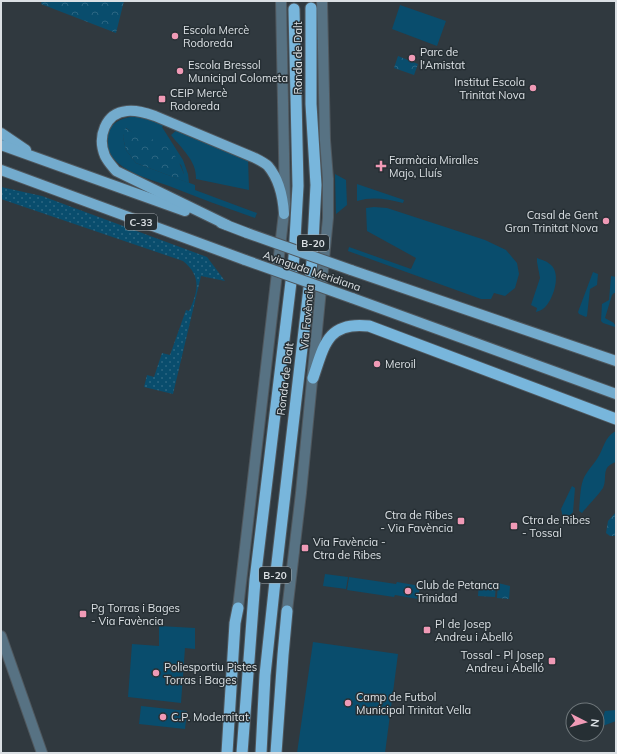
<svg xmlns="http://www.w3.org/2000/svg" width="617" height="754" font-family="Mulish,sans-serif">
  <defs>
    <pattern id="park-crowns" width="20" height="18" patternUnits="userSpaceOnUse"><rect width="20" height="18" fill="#094d6d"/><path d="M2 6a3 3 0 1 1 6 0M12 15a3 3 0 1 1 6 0" fill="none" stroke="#2c6682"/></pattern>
    <pattern id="garden-dots" width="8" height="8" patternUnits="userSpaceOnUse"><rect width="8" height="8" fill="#094d6d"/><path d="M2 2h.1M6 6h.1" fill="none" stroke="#2c6682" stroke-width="1.8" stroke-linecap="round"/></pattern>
  </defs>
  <rect width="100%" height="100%" fill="#30393f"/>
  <g fill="#094d6d">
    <path d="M400,5L446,21L437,46L392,29Z"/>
    <path d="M135,116L142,117L165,124L162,127L183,160L188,174H184L181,165L126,128L123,137L126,150L136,163L195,185V190L257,213L255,218C226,208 197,197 169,186C152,180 132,175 118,163C109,155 103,143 109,131C114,120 124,118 135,116Z"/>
    <path d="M178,129L248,158L249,190L196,179C197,161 181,148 171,135Z"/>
    <path d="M335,174L346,180L347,205L336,214Z"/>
    <path d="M357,184L404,200L403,203C387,199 373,196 357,201Z"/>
    <path d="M374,207L387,208L485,240L506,250L517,263L519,274L515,288L505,296L494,293L491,299H481L348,251L349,247L411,269L416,258L367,231L366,208Z"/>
    <path d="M537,258C542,260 547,261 551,265C561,274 554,297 546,306C544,309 540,311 536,312L537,308L531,305L540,278L537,262Z"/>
    <path d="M593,272L598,274L597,285L590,289L587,316L586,317L579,314L578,312Z"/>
    <path d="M611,276L616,277V293H614L612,295L605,318L614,323V324L616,325L615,327L603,323L601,321L602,304L609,300Z"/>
    <path d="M616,431V462C600,467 608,478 603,488C597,497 588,505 582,513L579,511C580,502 580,488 583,480C586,472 593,465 597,459C604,449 604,437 616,431Z"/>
    <path d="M572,486L575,488L573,512L564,522L561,509Z"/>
    <path d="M325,574L348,577L346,589L323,586Z"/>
    <path d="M349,577L396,584L397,582L420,586L418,599L395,595L394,597L347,590Z"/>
    <path d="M159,626L195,628V649L185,648L181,703L128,697L132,644L159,646Z"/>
    <path d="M313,642L398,654L385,753H297Z"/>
    <path d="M141,706L187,711L185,729L139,724Z"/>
    <path d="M616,710V721L600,727L605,711Z"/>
  </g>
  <g fill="url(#park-crowns)">
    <path d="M42,1H124L116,33L41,4Z"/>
    <path d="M398,56L418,64L414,75L394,68Z"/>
    <path d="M125,128C154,144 170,136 184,174H188L189,183L136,163L126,150L123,137Z"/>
    <path d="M616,512V536H610L606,533L608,521Z"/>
    <path d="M479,583L496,584L495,597L478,596Z"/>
    <path d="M498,583L510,586L509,599L497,598Z"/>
  </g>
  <path fill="url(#garden-dots)" d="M1,187L42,196L207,257L225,281L201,276L173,394L144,387L147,375L154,377L162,353L170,355L186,310L189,311C198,292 202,276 183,261L1,199Z"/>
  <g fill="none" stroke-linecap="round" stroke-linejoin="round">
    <defs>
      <g id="tertiary">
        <path d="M238,608L285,204L281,1"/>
        <path d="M287,611L301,493L328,218V179L325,140L322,1"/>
        <path d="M1,636L42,753"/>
      </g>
      <g id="primary">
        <path d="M1,133L26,150"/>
        <path d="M1,145L185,211"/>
        <path d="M1,170L245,260"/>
        <path d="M221,223L247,233"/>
        <path d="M227,225L116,171C112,166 108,162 105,156C97,137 105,113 127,111C137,110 146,113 155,116L255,158C259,160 265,163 268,166C279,179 283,197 284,214"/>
        <path d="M351,270L616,361"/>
        <path d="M352,298L616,394"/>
      </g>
      <g id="trunk">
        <path d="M313,378C324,346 327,321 369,326L616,419"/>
        <path d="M227,753L235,623L238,608"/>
        <path d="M242,753L255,580L294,257L298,186L294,9"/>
        <path d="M261,753L265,675L276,572L312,262L316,185L311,104V8"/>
        <path d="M276,753L283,655L287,611"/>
      </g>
    </defs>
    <use href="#tertiary" stroke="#4f575d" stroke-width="12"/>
    <use href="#primary" stroke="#4f575d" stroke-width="12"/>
    <use href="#trunk" stroke="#4f575d" stroke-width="13"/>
    <use href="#tertiary" stroke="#577283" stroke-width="10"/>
    <use href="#primary" stroke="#73abcd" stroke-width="10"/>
    <use href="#trunk" stroke="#78b6dc" stroke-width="11"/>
    <defs>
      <g id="primary-bridge">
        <path d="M247,233L351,270"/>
        <path d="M245,260L352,298"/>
      </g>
    </defs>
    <use href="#primary-bridge" stroke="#4f575d" stroke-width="12" stroke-linecap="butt"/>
    <use href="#primary-bridge" stroke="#73abcd" stroke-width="10"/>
  </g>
  <g fill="#f09ab6" stroke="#262f34" stroke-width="1.5">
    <circle cx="175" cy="36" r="4"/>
    <circle cx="412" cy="58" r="4"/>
    <circle cx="180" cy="71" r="4"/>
    <circle cx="533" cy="88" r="4"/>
    <rect x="158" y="95" width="8" height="8" rx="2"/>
    <path d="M379 160h4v4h4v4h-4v4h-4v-4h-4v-4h4z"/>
    <circle cx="606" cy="221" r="4"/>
    <circle cx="377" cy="364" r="4"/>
    <rect x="457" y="517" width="8" height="8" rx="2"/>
    <rect x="510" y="522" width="8" height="8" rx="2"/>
    <rect x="301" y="544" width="8" height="8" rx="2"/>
    <circle cx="408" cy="591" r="4"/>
    <rect x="79" y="610" width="8" height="8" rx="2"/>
    <rect x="423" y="626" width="8" height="8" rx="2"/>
    <rect x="548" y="657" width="8" height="8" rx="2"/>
    <circle cx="156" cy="673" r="4"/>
    <circle cx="348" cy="703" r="4"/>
    <circle cx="163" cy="717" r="4"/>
  </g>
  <g text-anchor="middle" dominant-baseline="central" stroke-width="3" stroke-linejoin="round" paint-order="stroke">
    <g fill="#262f34" stroke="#a5abaf" stroke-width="1">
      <rect x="125" y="214" width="32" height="16" rx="3"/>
      <rect x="297" y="235" width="32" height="16" rx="3"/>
      <rect x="259" y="567" width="32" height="16" rx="3"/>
    </g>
    <g font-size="10" font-weight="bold" fill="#dbe0e4">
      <text x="141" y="222">C-33</text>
      <text x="313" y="243">B-20</text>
      <text x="275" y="575">B-20</text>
    </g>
    <g font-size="11" fill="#dbe0e4" stroke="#262f34" text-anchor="start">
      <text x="183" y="30">Escola Mercè<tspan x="183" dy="13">Rodoreda</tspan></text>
      <text x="420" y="52">Parc de<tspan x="420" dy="13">l'Amistat</tspan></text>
      <text x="188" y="65">Escola Bressol<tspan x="188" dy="13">Municipal Colometa</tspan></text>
      <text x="525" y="82" text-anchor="end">Institut Escola<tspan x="525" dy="13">Trinitat Nova</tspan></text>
      <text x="170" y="93">CEIP Mercè<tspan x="170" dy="13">Rodoreda</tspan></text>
      <text x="389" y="160">Farmàcia Miralles<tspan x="389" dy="13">Majo, Lluís</tspan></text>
      <text x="598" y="215" text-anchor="end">Casal de Gent<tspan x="598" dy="13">Gran Trinitat Nova</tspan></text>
      <text x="385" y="364">Meroil</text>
      <text x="453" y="515" text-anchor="end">Ctra de Ribes<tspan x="453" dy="13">- Via Favència</tspan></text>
      <text x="522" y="520">Ctra de Ribes<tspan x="522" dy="13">- Tossal</tspan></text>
      <text x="313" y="542">Via Favència -<tspan x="313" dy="13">Ctra de Ribes</tspan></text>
      <text x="416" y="585">Club de Petanca<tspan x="416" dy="13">Trinidad</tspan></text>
      <text x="91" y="608">Pg Torras i Bages<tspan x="91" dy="13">- Via Favència</tspan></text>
      <text x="435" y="624">Pl de Josep<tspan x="435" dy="13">Andreu i Abelló</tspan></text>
      <text x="544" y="655" text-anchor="end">Tossal - Pl Josep<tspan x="544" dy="13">Andreu i Abelló</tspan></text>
      <text x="164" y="667">Poliesportiu Pistes<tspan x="164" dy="13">Torras i Bages</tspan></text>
      <text x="356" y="697">Camp de Futbol<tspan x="356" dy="13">Municipal Trinitat Vella</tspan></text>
      <text x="171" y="717">C.P. Modernitat</text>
    </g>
    <g font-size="11" fill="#dbe0e4" stroke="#262f34">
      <text transform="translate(298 58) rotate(-90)">Ronda de Dalt</text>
      <text transform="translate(312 271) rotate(19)">Avinguda Meridiana</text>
      <text transform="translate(307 317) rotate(-85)">Via Favència</text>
      <text transform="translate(285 379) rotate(-83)">Ronda de Dalt</text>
    </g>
  </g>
  <rect width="617" height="754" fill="none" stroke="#dbe0e4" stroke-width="4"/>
  <g transform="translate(585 722) rotate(96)"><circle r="19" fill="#262f34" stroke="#6e767a"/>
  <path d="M0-3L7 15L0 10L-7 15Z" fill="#f09ab6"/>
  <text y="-6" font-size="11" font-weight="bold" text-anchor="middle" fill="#dbe0e4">N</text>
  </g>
</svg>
